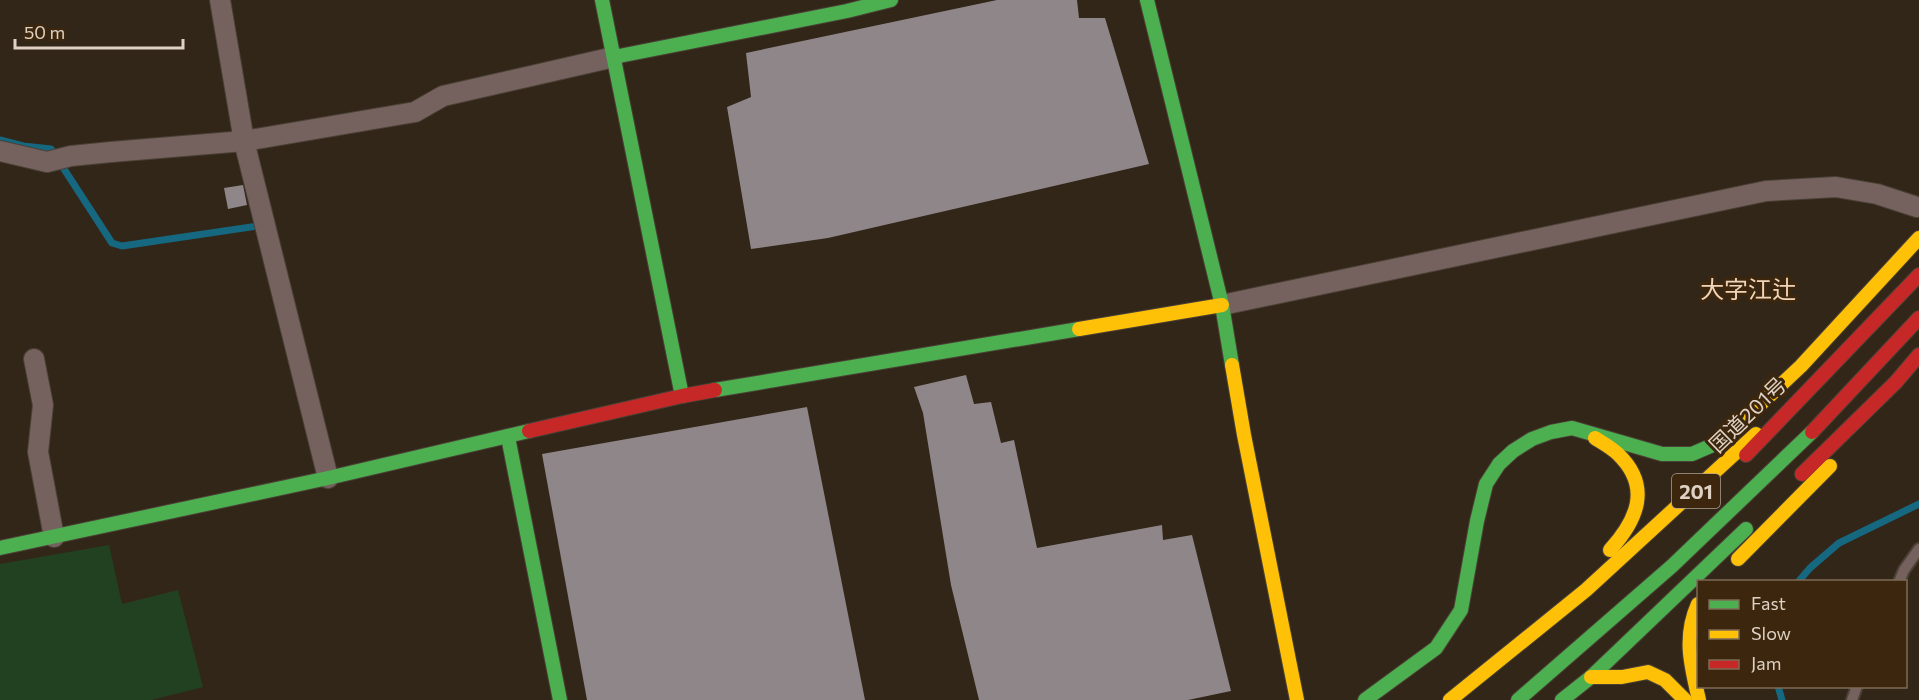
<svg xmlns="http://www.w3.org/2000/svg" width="1919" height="700" font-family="Commissioner,'Noto Sans JP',sans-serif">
  <rect width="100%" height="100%" fill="#322618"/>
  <path fill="#224121" d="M109,545L122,604L178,590L203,687L151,700H0V564Z"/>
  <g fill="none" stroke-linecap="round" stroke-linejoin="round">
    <g stroke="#156880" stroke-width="7">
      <path d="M0,140L23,146L51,149L112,243L122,246L258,226"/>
      <path d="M1798,582L1810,568L1839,543L1919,504"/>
      <path d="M1778,686L1782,700"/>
    </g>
  </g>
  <g fill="#8f8689">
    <path d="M997,0H1077L1079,18H1105L1149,164L828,238L751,249L727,107L751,97L746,53Z"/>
    <path d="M243,185L247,205L228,209L224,188Z"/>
    <path d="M966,375L974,404L991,402L1001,443L1014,440L1037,548L1162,525L1163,540L1192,535L1231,691L1188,700H979L951,585L923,413L914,387Z"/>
    <path d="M807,407L865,700H587L542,454Z"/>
  </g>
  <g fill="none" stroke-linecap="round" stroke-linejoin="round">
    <defs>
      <g id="lane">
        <path d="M1899,582L1904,570L1919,549"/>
        <path d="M1852,700L1857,686"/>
      </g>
      <g id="street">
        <path d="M220,0L244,141L328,478"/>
        <path d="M0,151L47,162L71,156L111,152L244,141L415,112L443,96L614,57"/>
        <path d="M1222,305L1766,191L1836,187L1877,194L1917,207"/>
        <path d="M34,359L43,405L38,452L54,537"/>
      </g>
      <g id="fast">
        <path d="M602,0L682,396"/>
        <path d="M1147,0L1222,305L1232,365"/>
        <path d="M614,57L847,11L891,0"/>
        <path d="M715,390L1079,329"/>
        <path d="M508,437L560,700"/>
        <path d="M0,548L328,478L529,431"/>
        <path d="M1365,700L1436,648L1461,610L1477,521L1486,484L1499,464L1513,451L1532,439L1551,432L1572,428L1662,454H1692L1722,441L1749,415"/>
        <path d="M1518,700L1672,566L1812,432"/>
        <path d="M1562,700L1591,677L1746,529"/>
      </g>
      <g id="slow">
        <path d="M1079,329L1222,305"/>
        <path d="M1232,365L1244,435L1297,700"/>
        <path d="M1749,415L1801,366L1919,238"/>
        <path d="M1595,438C1603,443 1612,448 1618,454C1652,487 1637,520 1610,550"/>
        <path d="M1738,559L1830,466"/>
        <path d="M1698,604C1683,637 1691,666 1699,700"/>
        <path d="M1591,677H1622L1648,672L1665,680L1685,700"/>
        <path d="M1450,700L1586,590L1756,434"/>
      </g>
      <g id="jam">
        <path d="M529,431L682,396L715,390"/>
        <path d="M1812,432L1919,318"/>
        <path d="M1746,455L1919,275"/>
        <path d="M1802,474L1896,382L1919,355"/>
      </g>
    </defs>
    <use href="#lane" stroke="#4b4136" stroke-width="14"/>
    <use href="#street" stroke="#4b4136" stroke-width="22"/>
    <use href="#fast" stroke="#4b4136" stroke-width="16"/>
    <use href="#slow" stroke="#4b4136" stroke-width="16"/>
    <use href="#jam" stroke="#4b4136" stroke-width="16"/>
    <use href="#lane" stroke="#75625f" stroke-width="10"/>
    <use href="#street" stroke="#75625f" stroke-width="20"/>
    <use href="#fast" stroke="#4caf50" stroke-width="14"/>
    <use href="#slow" stroke="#ffc107" stroke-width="14"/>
    <use href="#jam" stroke="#c62828" stroke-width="14"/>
  </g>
  <g text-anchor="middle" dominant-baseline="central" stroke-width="6" stroke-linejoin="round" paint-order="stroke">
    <rect fill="#3c270e" stroke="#ae9e8d" stroke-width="1.5" x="1672" y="474" width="48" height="34" rx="4.5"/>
    <g font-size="20" font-weight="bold" fill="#dfd1c3">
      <text x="1696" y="491">201</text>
    </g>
    <g font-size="21" fill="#dfd1c3" stroke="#3c270e">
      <text transform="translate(1747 414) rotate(-44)">国道201号</text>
    </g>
    <g font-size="24" fill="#f1d5b8" stroke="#3c270e">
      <text x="1748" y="288">大字江辻</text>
    </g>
  </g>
  <rect x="1697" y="580" width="210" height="108" fill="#3c270e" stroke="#7d6b56" stroke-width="1.5"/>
  <rect x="1709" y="600" width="30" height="9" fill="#4caf50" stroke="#7d6b56" stroke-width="1.5"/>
  <text x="1751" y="610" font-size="18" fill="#dfd1c3">Fast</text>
  <rect x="1709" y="630" width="30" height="9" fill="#ffc107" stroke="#7d6b56" stroke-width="1.5"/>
  <text x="1751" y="640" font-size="18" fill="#dfd1c3">Slow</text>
  <rect x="1709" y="660" width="30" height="9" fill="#c62828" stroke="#7d6b56" stroke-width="1.5"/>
  <text x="1751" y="670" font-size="18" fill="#dfd1c3">Jam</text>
  <path d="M15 39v9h168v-9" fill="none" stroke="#dfd1c3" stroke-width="3"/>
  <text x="24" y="39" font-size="18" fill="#dfd1c3" stroke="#3c270e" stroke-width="4.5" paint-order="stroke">50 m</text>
</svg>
